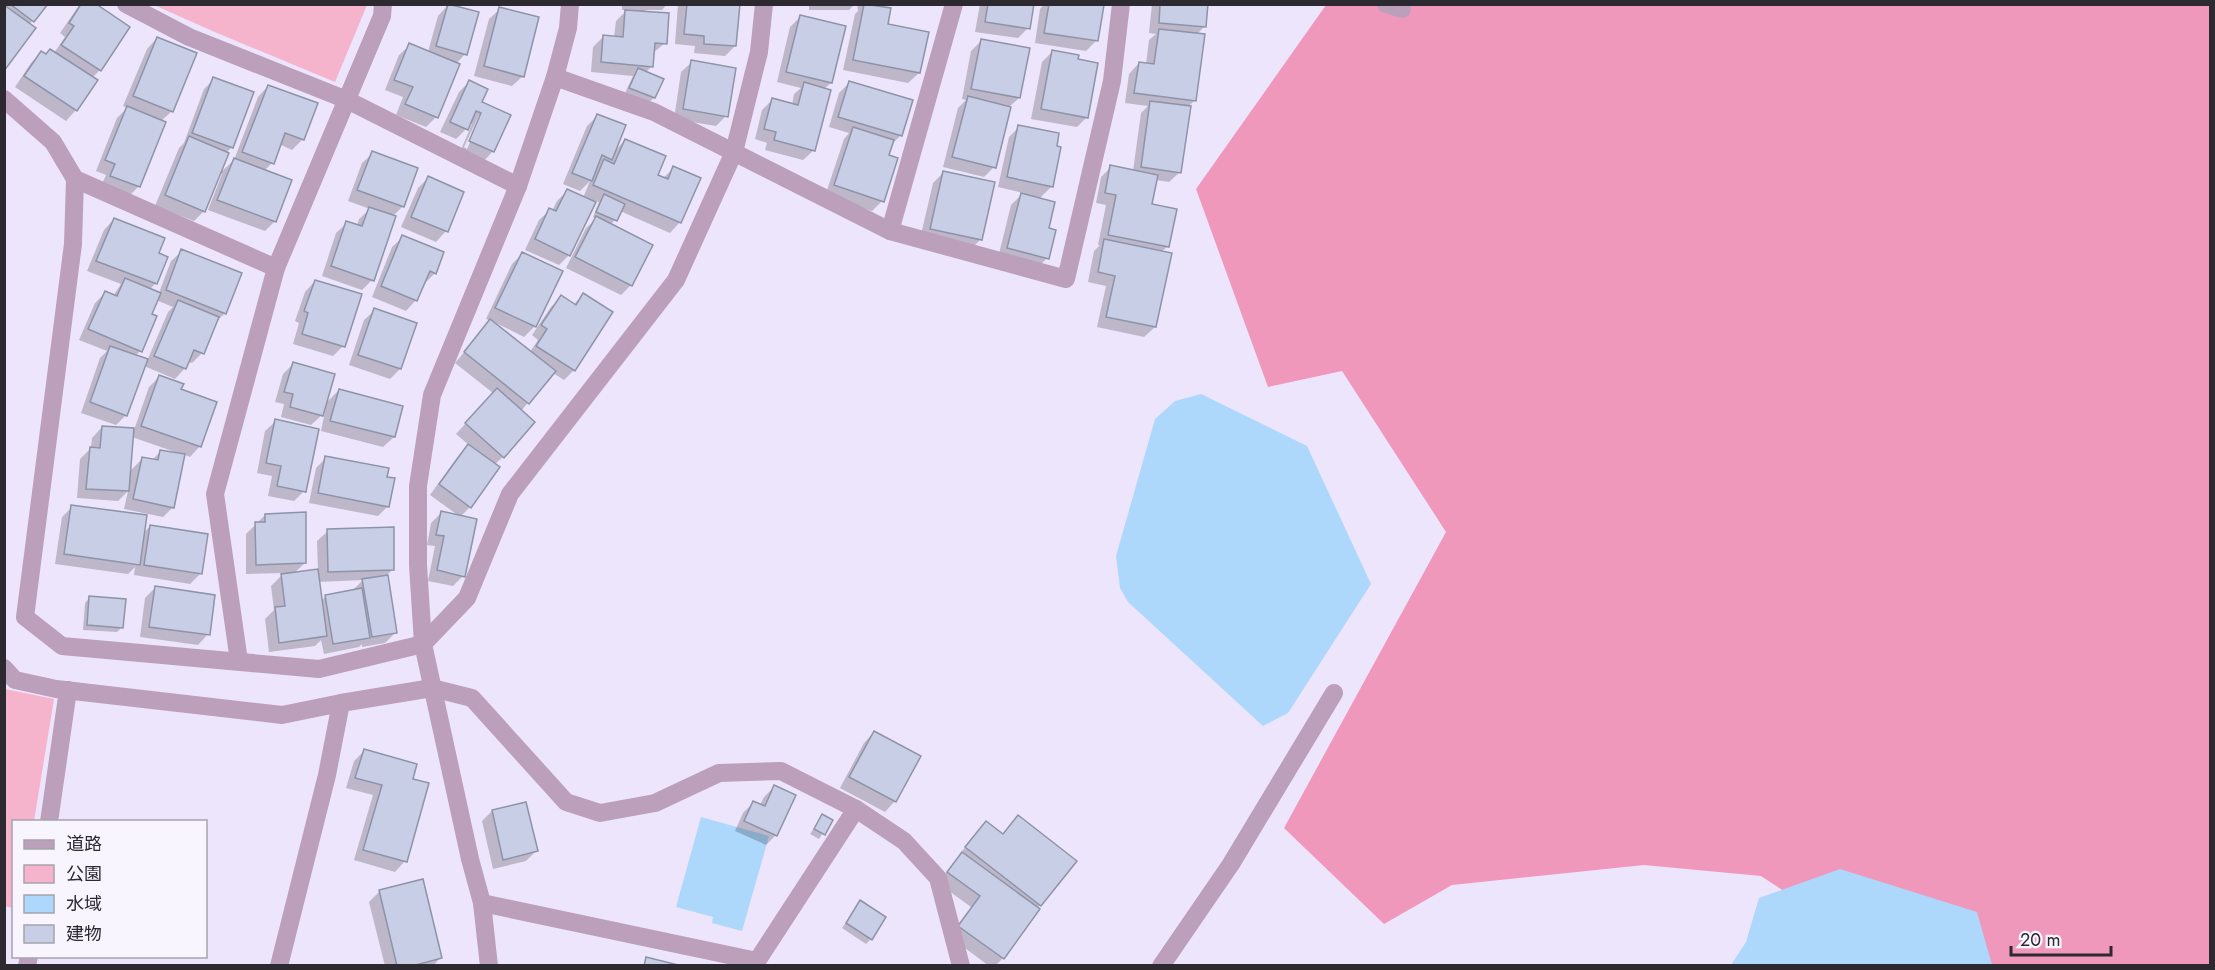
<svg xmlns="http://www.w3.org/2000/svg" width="2215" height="970" font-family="Jost,'Noto Sans JP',sans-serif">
  <rect width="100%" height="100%" fill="#ede5fc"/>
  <g fill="#f5b3cc">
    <path d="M154,5L367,4V5L335,82L217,33Z"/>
    <path d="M5,689L54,699L34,821L14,822L13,908L4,906Z"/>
  </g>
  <path fill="#ef98bb" d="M1326,5H2210V965H1895L1761,876L1644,865L1452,885L1384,924L1284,828L1446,532L1342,371L1268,387L1196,189Z"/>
  <g fill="#aed7fc">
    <path d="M1201,394L1307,446L1371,584L1288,713L1263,726L1128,602L1120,588L1116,556L1155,419L1175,401Z"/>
    <path d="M701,817L769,836L742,931L712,923L713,917L676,907Z"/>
    <path d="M1840,869L1977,912L1992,965H1731L1746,942L1759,898Z"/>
  </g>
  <g fill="#0003" fill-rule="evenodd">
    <path d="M4,4H46L29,25L4,69Z"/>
    <path d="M80,4H93L100,70L92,78L76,110L66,121L15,87L31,63L41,53L46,55L54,53L65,37L60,33Z"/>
    <path d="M622,4H667L662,10H645L665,43L653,53L652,66L645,73L662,80L654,98L649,102L625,93L633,76L591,72L593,47L604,36L614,37L616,21L627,10H622Z"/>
    <path d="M678,4H720L735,46L725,56L694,53L695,46L675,44Z"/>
    <path d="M809,4H855L849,10H809Z"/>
    <path d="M857,4H898L881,7L886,25L919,73L908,83L843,70L855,14L858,11Z"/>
    <path d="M980,4H1032L1028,28L1018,38L975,32Z"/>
    <path d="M1044,4L1102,6L1097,40L1086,51L1035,43L1040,9Z"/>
    <path d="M1152,4H1206L1204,27L1196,35L1195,100L1187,108L1180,172L1169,182L1155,180L1150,205L1168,246L1161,252L1155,327L1144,337L1097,327L1106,286L1088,282L1094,251L1100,245H1098L1106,205L1096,203L1101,177L1111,167L1133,171L1141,113L1148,106L1125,103L1129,74L1139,63L1146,64L1149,40L1156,34L1149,33Z"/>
    <path d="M448,5L465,54L456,64L436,117L426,127L396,115L403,97L385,90L399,55L410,45L428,52L438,16Z"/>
    <path d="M500,9L523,76L512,86L474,76L489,19Z"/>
    <path d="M801,16L831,83L824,89L814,150L803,160L765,150L767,143L755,139L762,110L772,100L792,105L794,94L801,88L777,82L790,27Z"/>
    <path d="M157,38L172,111L161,121L164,123L138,187L128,197L101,186L106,175L96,171L117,118L127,108L123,106L147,49Z"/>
    <path d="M982,40L1019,98L1009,107L994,167L984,177L943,167L958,108L966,100L962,99L971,51Z"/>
    <path d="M1052,52L1087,117L1077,127L1031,119L1042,62Z"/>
    <path d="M692,62L726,116L716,126L674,119L681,72Z"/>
    <path d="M214,79L232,147L226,153L204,211L194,221L155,206L179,148L184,143L204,89Z"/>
    <path d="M469,82L480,102L493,151L483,162L460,152L472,124L469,122L466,129L456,139L440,132L459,92ZM479,115H482L467,149L464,147Z"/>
    <path d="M849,83L901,135L890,146L882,201L872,211L825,196L844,139L849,133L829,127L839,93Z"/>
    <path d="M268,86L303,139L292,150L279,144L272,163L264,171L275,221L265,231L208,210L222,174L220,173L234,160L258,97Z"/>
    <path d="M598,115L613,153L625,140L656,176L663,178L674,168L680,222L670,233L620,211L611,225L631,285L621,295L566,268L586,228L596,219L593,217L599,202L595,201L569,255L559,265L525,250L539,220L550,210L552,211L557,201L567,191L583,198L590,181L580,191L563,184L587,126Z"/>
    <path d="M1019,127L1051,187L1039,199L1047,229V258L1037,268L998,258L1011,205L1023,193L998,187L1009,137Z"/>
    <path d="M373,153L403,206L393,216L372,280L362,290L322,276L336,233L347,223L357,226L359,219L370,209L348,201L362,163Z"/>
    <path d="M943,173L981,239L970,250L920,239L933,183Z"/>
    <path d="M428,178L446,231L436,242L401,227L418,188Z"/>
    <path d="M114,219L157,254L166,257L155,284L150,289L159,293L171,261L182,251L225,313L215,323L202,353L192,363L188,362L185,368L175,379L144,366L126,415L116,425L81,413L100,358L107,351L79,340L95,303L105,293L113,296L121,284L87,271L104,230ZM156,300L173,307L168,312L147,361L135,356L140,351Z"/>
    <path d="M403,237L435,273L425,283L416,300L406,311L372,297L392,247Z"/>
    <path d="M522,254L561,272L535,326L524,337L494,322L530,352L538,340L532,335L551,307L561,297L573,305L583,295L574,370L564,380L553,373L521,411L503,457L494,465L470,507L460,517L463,576L453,586L428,581L435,546L427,545L431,523L442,512L459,516L430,495L458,456L469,445L456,434L493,393L455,363L491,321L486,319L512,264Z"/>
    <path d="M315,281L343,346L333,356L293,344L299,323L295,321L305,292Z"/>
    <path d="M375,310L415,323L400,369L390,379L349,365L364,320Z"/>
    <path d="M293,364L322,415L311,425L281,417L284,404L275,402L283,374Z"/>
    <path d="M159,377L179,390L200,446L190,457L183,454L173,507L163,517L124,509L128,491L118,501L77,498L80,459L91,448L92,438L102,427L134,430L149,387ZM132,437L178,453V455L161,451L152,460L142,459L129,472Z"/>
    <path d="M339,390L394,437L383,447L321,431L327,402Z"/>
    <path d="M276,421L304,491L294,501L268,496L272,476L257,473L265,431Z"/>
    <path d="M326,458L386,478L388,506L378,516L309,503L316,468Z"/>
    <path d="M72,507L143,534L150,526L201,573L190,584L134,575L135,567L128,574L55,564L62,517Z"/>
    <path d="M265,515L305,563L293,574L318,570L317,541L328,531L393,569L386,576L395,633L385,643L362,647V644L359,647L324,654L321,640L315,646L269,652L265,619L274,610L271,586L284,573L246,574V534ZM363,580L352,591L326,596L321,601L318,582Z"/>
    <path d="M155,588L208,634L198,645L140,637L145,598Z"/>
    <path d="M89,598L122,627L117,632L83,630L85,603Z"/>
    <path d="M874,732L895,801L885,812L840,788L864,743Z"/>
    <path d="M364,751L411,780L405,861L395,872L354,860L373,795L346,788L354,761Z"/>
    <path d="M774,787L776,835L766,845L735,831L743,813L753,803L760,805L764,797Z"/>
    <path d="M492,811L536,851L526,861L493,869L482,821Z"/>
    <path d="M822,816L831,820L819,839L810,834Z"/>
    <path d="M1018,817L1075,861L1037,909L1003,958L995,966H989L949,936L971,907L938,883L976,833L986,823L1002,835Z"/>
    <path d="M380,891L441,957L433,966H385L369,902Z"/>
    <path d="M860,902L871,939L866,944L842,928Z"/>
  </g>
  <g fill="#c8cee5" stroke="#8d93a8" stroke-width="1.5">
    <path d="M10,4H48L34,22Z"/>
    <path d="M81,4H96L130,27L101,71L61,45L74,26L69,23Z"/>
    <path d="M448,4L479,12L467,55L436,46Z"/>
    <path d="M687,4H740L736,46L704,44V36L684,34Z"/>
    <path d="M864,4L891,8L888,24L929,32L920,73L853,60Z"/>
    <path d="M988,4H1034L1030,29L985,22Z"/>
    <path d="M1049,4L1104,5L1098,41L1044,33Z"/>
    <path d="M1160,4H1208L1206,27L1159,23Z"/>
    <path d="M4,5L36,28L4,71Z"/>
    <path d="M499,7L539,17L524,77L484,66Z"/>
    <path d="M625,10L669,13L667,44L655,43L653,67L601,62L603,35L623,37Z"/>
    <path d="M800,15L846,26L832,83L786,72Z"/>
    <path d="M1159,29L1205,34L1196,101L1134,93L1139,62L1154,64Z"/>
    <path d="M157,37L197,53L173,112L133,96Z"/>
    <path d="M981,39L1030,48L1020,98L971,89Z"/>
    <path d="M409,43L460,64L438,118L405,104L413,87L394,80Z"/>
    <path d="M50,49L98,80L77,111L24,76L41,51L46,54Z"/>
    <path d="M1052,50L1079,55L1078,59L1098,63L1088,118L1041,109Z"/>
    <path d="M691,60L736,68L728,117L683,109Z"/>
    <path d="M638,68L664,79L655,98L629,88Z"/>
    <path d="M213,77L254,92L233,148L192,133Z"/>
    <path d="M469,80L488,89L482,102L511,115L494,152L469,141L481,113L476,111L468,130L450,122Z"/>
    <path d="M849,81L913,100L902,136L838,117Z"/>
    <path d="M804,82L831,90L815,151L774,140L776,132L764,129L772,98L798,105Z"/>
    <path d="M268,85L318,103L304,140L285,133L274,164L242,152Z"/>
    <path d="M968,96L1011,107L996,168L952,157Z"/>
    <path d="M1150,101L1191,106L1181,173L1141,167Z"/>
    <path d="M127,106L166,122L140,187L110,176L115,164L105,160Z"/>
    <path d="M597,114L626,125L612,160L602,155L592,181L572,173Z"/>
    <path d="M1018,125L1059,133L1057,146L1061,147L1053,187L1007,177Z"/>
    <path d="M853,127L894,140L889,155L898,158L884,202L834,185Z"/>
    <path d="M189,136L229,153L205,212L165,195Z"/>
    <path d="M625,139L666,156L658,175L668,179L673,166L701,178L681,223L593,185L604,159L614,164Z"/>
    <path d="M372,151L418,168L404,207L357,190Z"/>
    <path d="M234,158L292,180L276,222L217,200Z"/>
    <path d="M1110,165L1158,175L1152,204L1177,209L1169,247L1108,235L1116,195L1105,193Z"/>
    <path d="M943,171L995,182L982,240L930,229Z"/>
    <path d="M428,176L464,192L448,232L411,217Z"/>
    <path d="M567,189L596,202L570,256L535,239L549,208L556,211Z"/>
    <path d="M1021,193L1055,202L1049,228L1056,230L1049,259L1007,248Z"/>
    <path d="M604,194L625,204L617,221L596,212Z"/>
    <path d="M369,207L396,216L374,281L331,266L346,221L362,226Z"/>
    <path d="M596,216L653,245L632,286L575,257Z"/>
    <path d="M114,218L165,238L159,253L168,257L157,284L96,261Z"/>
    <path d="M402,235L444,252L436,274L430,271L417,301L381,286Z"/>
    <path d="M1104,239L1172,253L1156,327L1106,317L1115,276L1098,272Z"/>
    <path d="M181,249L242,273L226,314L166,290Z"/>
    <path d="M522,252L563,271L536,327L495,308Z"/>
    <path d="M125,278L161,293L152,314L157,316L142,352L88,329L105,291L117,296Z"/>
    <path d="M315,280L362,294L345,347L302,334L308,313L304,311Z"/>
    <path d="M583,293L613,312L575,371L536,346L547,329L541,325L561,295L576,305Z"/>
    <path d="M178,300L219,317L204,354L194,350L186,369L154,356Z"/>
    <path d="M374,308L417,323L401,369L358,355Z"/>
    <path d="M490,319L556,371L529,404L464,352Z"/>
    <path d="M110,346L148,359L127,416L90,402Z"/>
    <path d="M293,362L335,374L323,416L290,407L293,394L284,392Z"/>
    <path d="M159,375L184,384L181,389L217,402L201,447L141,426Z"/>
    <path d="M497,388L535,422L504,458L465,423Z"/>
    <path d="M339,389L403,406L395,437L330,421Z"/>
    <path d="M275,419L319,429L306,492L277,486L281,466L266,463Z"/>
    <path d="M102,426L134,428L129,491L86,489L90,447L100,448Z"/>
    <path d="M468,444L500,467L471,508L439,484Z"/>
    <path d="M160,450L185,454L174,508L133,499L142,457L158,460Z"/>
    <path d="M325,456L389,468L387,477L395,478L389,507L318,493Z"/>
    <path d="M71,505L147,515L140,565L64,554Z"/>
    <path d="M441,511L477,519L465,577L437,570L444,536L436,535Z"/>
    <path d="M306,512V563L256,565L255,522H265V514Z"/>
    <path d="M150,525L208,534L202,574L144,565Z"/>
    <path d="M394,527V570L328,572L327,529Z"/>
    <path d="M318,569L327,636L279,643L275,607L285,606L281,574Z"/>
    <path d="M388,575L397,633L372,637L362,579Z"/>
    <path d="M155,586L215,595L210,635L149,627Z"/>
    <path d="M362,588L370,638L333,644L325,595Z"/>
    <path d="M89,596L126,599L123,628L87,625Z"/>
    <path d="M874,731L921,756L896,802L849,777Z"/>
    <path d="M364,749L417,764L413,779L429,783L407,862L363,850L382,785L355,778Z"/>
    <path d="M774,785L796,795L777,836L744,821L753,801L765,806Z"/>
    <path d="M526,802L538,851L503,860L492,810Z"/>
    <path d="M822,814L833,820L825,835L814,829Z"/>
    <path d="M1018,815L1077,861L1041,906L965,847L986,821L1003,834Z"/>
    <path d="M962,852L1040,909L1004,959L958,926L980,896L947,872Z"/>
    <path d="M423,879L442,958L412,966H397L379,890Z"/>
    <path d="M860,900L886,917L872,940L846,923Z"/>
    <path d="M646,957L682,966H644Z"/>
  </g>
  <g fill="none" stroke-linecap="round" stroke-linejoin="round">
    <g stroke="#bc9fba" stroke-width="18">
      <path d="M126,4L189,37L347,100L518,186"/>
      <path d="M1386,4L1402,9"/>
      <path d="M555,77L654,112L890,231L954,4"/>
      <path d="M4,99L53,142L75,179L73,244L25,617L62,646L319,669L423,644L467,598L510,494L676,280L734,152L759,52L764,4"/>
      <path d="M75,179L276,268L215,494L239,661"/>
      <path d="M890,231L1066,279L1112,81L1121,4"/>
      <path d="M276,268L382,16L383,4"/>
      <path d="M4,668L15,680L56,689L282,715L341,703L432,688L472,698L566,802L600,813L655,803L719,773L781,771L856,809L904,841L938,878L961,966"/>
      <path d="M49,822L68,690"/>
      <path d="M482,903L757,961L856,809"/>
      <path d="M27,966L29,956"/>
      <path d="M279,966L327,775L341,703"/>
      <path d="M1161,966L1231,864L1334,693"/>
    </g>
    <path stroke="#bc9fba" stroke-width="18" d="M489,966L482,903L470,859L423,644L418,565V486L432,395L518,186L555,77L568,28L570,4"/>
  </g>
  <rect width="2215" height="970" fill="none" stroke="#2c2931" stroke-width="12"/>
  <rect x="12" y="820" width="195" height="138" fill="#f8f5fe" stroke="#a6a3ac" stroke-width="1.5"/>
  <rect x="24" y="840" width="30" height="9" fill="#bc9fba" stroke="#a6a3ac" stroke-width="1.5"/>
  <text x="66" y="850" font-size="18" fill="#2c2931">道路</text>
  <rect x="24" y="865" width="30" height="18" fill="#f5b3cc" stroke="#a6a3ac" stroke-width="1.5"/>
  <text x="66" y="880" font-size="18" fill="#2c2931">公園</text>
  <rect x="24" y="895" width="30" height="18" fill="#aed7fc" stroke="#a6a3ac" stroke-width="1.5"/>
  <text x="66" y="910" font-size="18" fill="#2c2931">水域</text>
  <rect x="24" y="925" width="30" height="18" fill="#c8cee5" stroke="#a6a3ac" stroke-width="1.5"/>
  <text x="66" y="940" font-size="18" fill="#2c2931">建物</text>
  <path d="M2011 946v9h100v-9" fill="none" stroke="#2c2931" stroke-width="3"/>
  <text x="2020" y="946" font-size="18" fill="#2c2931" stroke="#f8f5fe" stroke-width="4.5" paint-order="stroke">20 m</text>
</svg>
